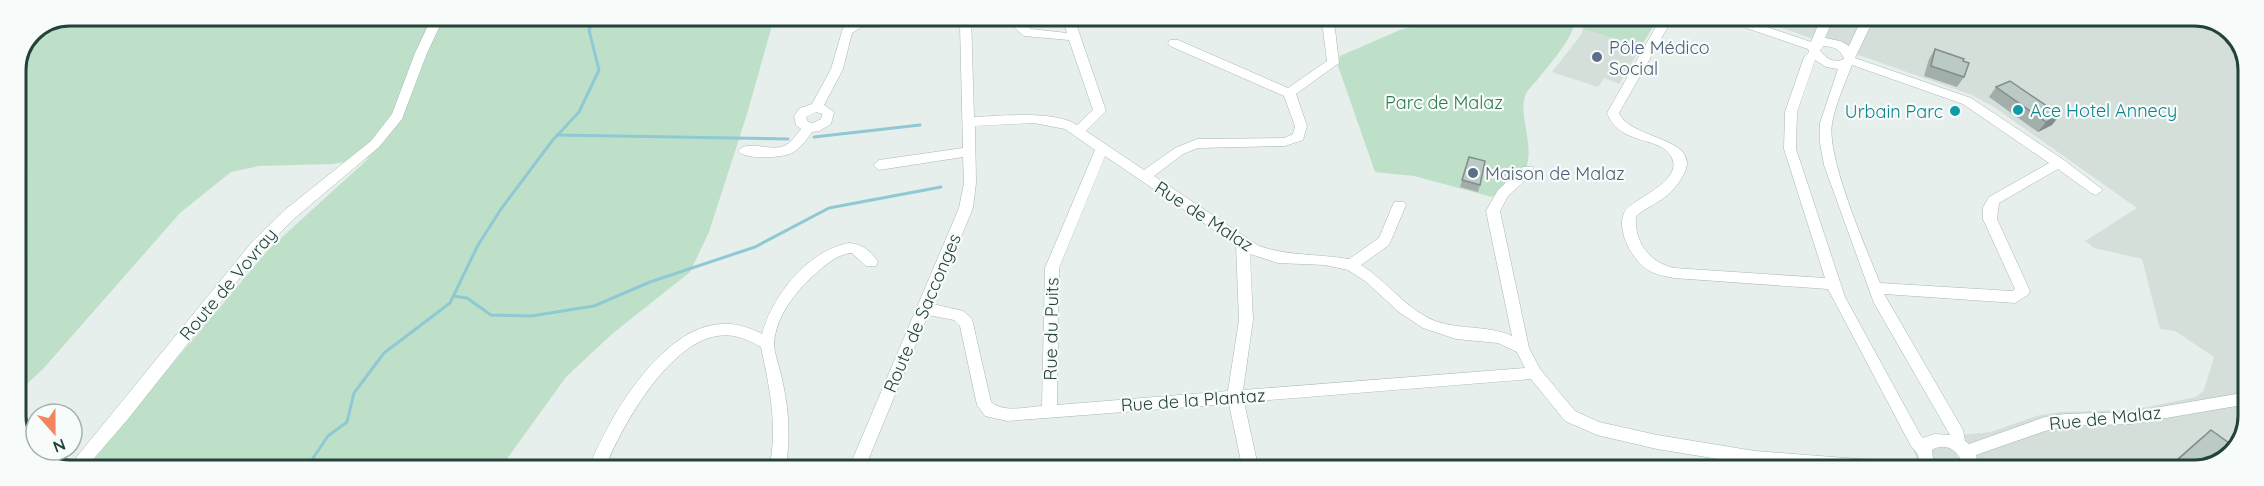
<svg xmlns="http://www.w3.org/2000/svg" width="2264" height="486" font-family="Quicksand,sans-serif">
  <rect width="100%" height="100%" fill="#e6efeb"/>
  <g fill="#d4dfda">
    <path d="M1748,16H2205L2235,33L2249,62L2248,427L2230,458L2195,471H1922L1909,440L1991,432L2036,416L2059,412L2133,410L2196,397L2204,390L2214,357L2175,331L2160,329L2142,259L2094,248L2085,241L2137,208L1994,107L1972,95Z"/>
    <path d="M1583,29L1641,47L1619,84L1604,78L1598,87L1552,72L1581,35Z"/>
  </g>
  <g fill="#bfe0c8">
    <path d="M69,15H775L747,114L709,232L690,272L612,334L566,377L499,470H83L268,250L369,158L333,164L259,166L231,172L180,213L43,369L15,395V69L31,31Z"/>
    <path d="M1450,16L1463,19L1577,17C1571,41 1553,60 1538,79C1534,84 1528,89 1526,94C1517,113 1535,143 1526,168L1492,197L1414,176L1375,172L1338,66L1340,56L1400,30Z"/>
    <path d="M1583,16H1659L1641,47L1583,29Z"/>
  </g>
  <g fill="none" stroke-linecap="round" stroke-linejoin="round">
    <g stroke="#8ec9d4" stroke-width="3">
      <path d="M557,135L788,139"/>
      <path d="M814,137L920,125"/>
      <path d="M453,296L467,298L491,315L531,316L594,306L650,282L755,247L829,208L941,187"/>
      <path d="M305,470L328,436L347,422L354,393L384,353L450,303L478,245L501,209L552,141L579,112L599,70L589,30L596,15"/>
    </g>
    <defs>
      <g id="minor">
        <path d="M433,15H445L427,53L402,119L379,147L296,217L262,250L128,419L84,470H66L252,242L286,209L371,141L392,114L415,53Z"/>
        <path d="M887,15H897V19L971,15L974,117C1001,116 1054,110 1077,125L1093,110L1069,40L1024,36L1015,28L1012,15H1024L1026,26L1031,29L1067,33L1062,16L1073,15L1106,111L1086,131L1144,170L1175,148L1197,139L1284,138L1293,134L1295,126L1284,96L1170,46L1168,43L1170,40H1178L1288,88L1327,61L1323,29L1317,16H1328L1335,29L1339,63L1296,94L1307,126L1303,140L1285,146L1198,148L1183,154L1154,176L1259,246C1288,256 1319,254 1349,259L1379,238L1394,202H1404L1406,205L1389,245L1361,265C1387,281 1407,310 1435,321C1460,330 1489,325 1512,336L1486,211L1498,190L1523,167H1533L1534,170L1533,173L1508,196L1500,211L1529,348L1540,369L1575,411L1599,422L1657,435L1755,451L1911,463L1920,461L1917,453L1911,446L1828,289L1674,278C1665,276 1656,275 1648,270C1633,261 1616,231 1624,213C1630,199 1683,183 1672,158C1662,135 1620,147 1607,113L1662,16H1674L1619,113C1632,144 1723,135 1671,192C1661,202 1647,207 1636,216C1634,242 1649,262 1674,268L1825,278L1784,149L1785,112L1804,57L1809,52L1808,49L1720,19L1718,16H1735L1811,42L1822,16H1834L1825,38L1840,41L1849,46L1863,16H1875L1855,58L1971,98L2064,160L2103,190L2096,195L2091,193L2058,169L1999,203L1997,219L2030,291L2028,295L2015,303L1884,294L1963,430L1965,441L1969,444L2045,417L2065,414L2131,412L2248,392V404L2131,424L2065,426L2045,431L1976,455L1979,471H1963C1964,454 1947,440 1932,450L1933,459L1938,465L1933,471H1826L1755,465L1657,449L1597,435L1565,421L1531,379L1244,402L1259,471H1243L1229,404L1007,421L985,416L977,405L960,326L954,320L928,315L864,470H848L959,208L964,183L963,157L879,170L873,165L879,160L963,148L960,25L861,27L852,33L843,69L824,105L834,112L831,124L819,131L812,132C807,139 801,148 792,153C782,158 745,160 738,151C747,139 770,152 784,146C791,143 796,135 801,129L796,125L794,116L800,108L812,104L831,69L843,28L859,19H885ZM1823,46C1832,46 1841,49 1844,59C1834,64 1825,58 1820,50ZM1815,60L1826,67L1838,69L1820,123V143L1824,165L1874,303L1950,435L1934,434L1923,438L1921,436L1845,297L1796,149L1797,112ZM1852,65L1963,104L2049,163L1989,197L1983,207V219L2015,289L2012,291L1880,283C1866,248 1826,157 1832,123C1836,103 1845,83 1852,65ZM816,112L822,114L821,119L813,123L808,122L806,117ZM1034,123L1065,129L1095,150L1045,268L1042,406C1027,407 1003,413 991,402L972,319L963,311L933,304L973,208L976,183L975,126ZM1105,156L1236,245L1239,320L1228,391L1057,405L1059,268ZM1250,254L1278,263L1325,265L1348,270L1365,281L1399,312L1423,328L1456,339L1498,343L1517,352L1525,368L1243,390L1253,320Z"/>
        <path d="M849,243C862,244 871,251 878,262L876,266H866L852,253C837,254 824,266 813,276C795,292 776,317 774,343C774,354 780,368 782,379C789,410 791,439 785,470H769C778,428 770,389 761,347C747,339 733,333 717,336C667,344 621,428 604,470H588C607,420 661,326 722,324C736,323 750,328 762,334C772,296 808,250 849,243Z"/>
      </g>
    </defs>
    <use href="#minor" stroke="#a8b8b2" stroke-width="1"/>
    <use href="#minor" fill="#fff" fill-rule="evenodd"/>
  </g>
  <g fill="#a1aea9">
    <path d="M1935,49L1963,61L1964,77L1957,87L1924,76L1929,59Z"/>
    <path d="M1996,87L2052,125L2038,132L1989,97Z"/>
    <path d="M1469,157L1480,185L1478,192L1460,187Z"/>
    <path d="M2211,430L2195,471H2163L2196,442Z"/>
  </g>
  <path fill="#838d89" d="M2060,115L2052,125L2038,132L2046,122Z"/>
  <g fill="#bbcac4" stroke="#838d89" stroke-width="1.5">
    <path d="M1935,49L1964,59L1963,61L1969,63L1964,77L1931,66Z"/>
    <path d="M2010,81L2060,115L2046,122L1996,87Z"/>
    <path d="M1469,157L1485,161L1480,185L1462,180Z"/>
    <path d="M2211,430L2236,448L2230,458L2195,471H2165Z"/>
  </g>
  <g fill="#5c6f8a" stroke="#f7fbf9" stroke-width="2">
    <circle cx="1597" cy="57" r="6"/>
    <circle cx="1473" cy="173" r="6"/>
  </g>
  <g fill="#0f9aa8" stroke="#f7fbf9" stroke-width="2">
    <circle cx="2018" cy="110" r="6"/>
    <circle cx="1955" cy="111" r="6"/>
  </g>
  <g text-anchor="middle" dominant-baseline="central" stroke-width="4.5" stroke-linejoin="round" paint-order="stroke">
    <g font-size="18" fill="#4e5e75" stroke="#f7fbf9" text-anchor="start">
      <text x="1609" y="47">Pôle Médico<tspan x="1609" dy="21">Social</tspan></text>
      <text x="1485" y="173">Maison de Malaz</text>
    </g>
    <g font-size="18" fill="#2d7a4b" stroke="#f7fbf9">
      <text x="1444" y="102">Parc de Malaz</text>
    </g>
    <g font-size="18" fill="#0d838f" stroke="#f7fbf9" text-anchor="start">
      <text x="2030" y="110">Ace Hotel Annecy</text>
      <text x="1943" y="111" text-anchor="end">Urbain Parc</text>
    </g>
    <g font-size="18" fill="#24423a" stroke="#f7fbf9">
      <text transform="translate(1204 216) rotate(33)">Rue de Malaz</text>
      <text transform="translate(228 284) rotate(-50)">Route de Vovray</text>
      <text transform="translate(922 313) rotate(-67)">Route de Sacconges</text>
      <text transform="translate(1051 329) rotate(-89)">Rue du Puits</text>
      <text transform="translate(1193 400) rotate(-4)">Rue de la Plantaz</text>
      <text transform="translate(2105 418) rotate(-6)">Rue de Malaz</text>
    </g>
  </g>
  <path d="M0 0H2264V486H0ZM70 26H2194A44 44 0 0 1 2238 70V416A44 44 0 0 1 2194 460H70A44 44 0 0 1 26 416V70A44 44 0 0 1 70 26Z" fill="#f7fbf9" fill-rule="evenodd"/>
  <path fill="none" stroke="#24423a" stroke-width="3" d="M70 26H2194A44 44 0 0 1 2238 70V416A44 44 0 0 1 2194 460H70A44 44 0 0 1 26 416V70A44 44 0 0 1 70 26Z"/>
  <g transform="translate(54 432) rotate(159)"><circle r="28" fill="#f7fbf9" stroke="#a3b1ad" stroke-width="1.5"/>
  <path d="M0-4.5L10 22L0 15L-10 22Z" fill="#f4845f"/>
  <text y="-9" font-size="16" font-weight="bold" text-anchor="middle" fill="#24423a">N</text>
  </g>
</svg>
